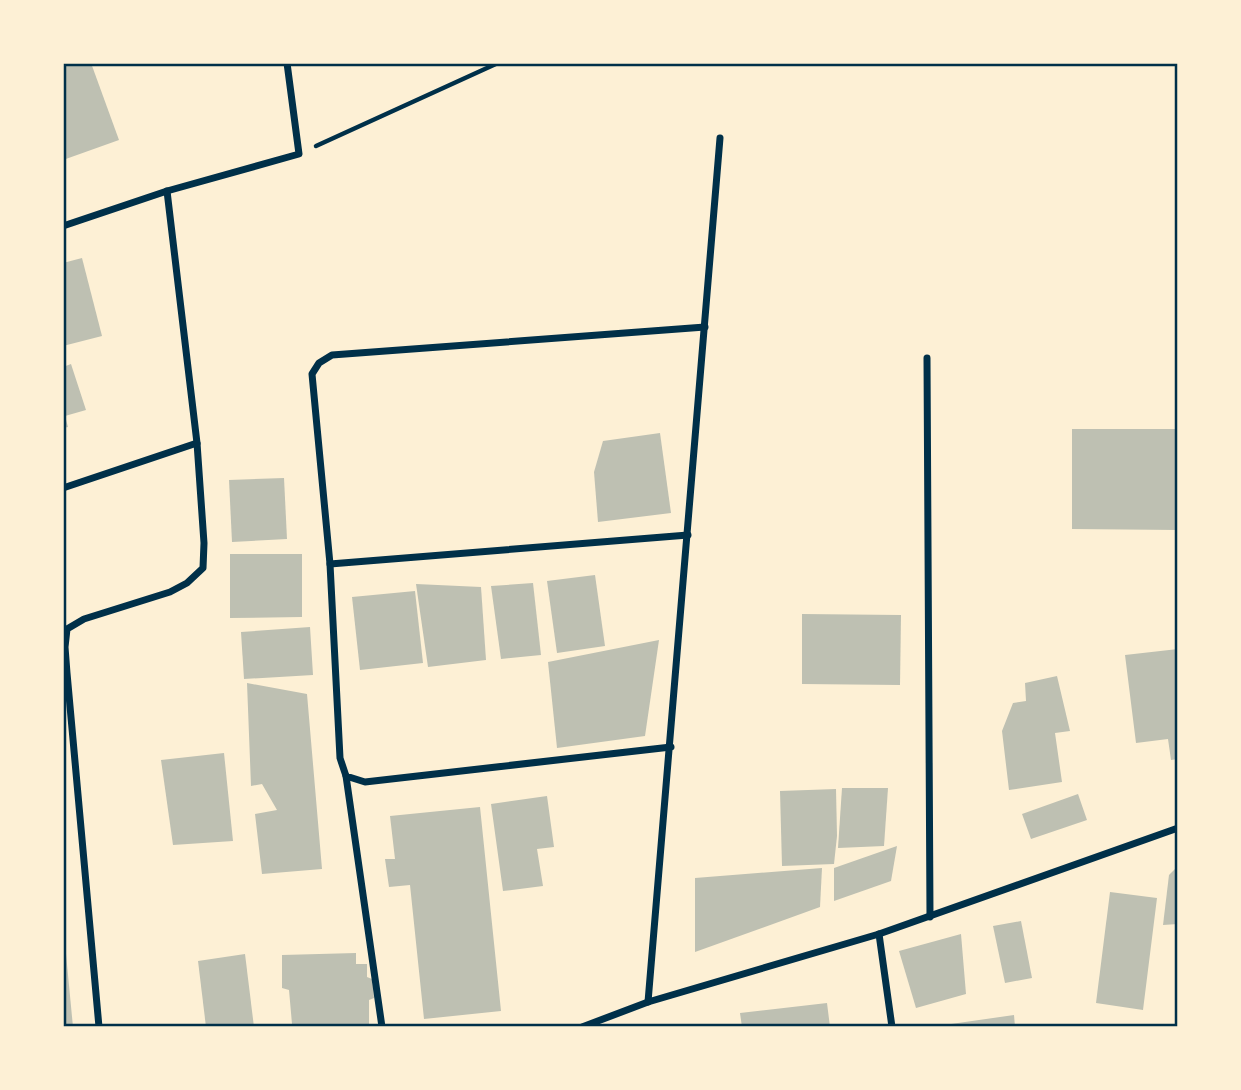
<svg xmlns="http://www.w3.org/2000/svg" width="1241" height="1090" font-family="'DM Sans',sans-serif">
  <rect width="100%" height="100%" fill="#fdf0d5"/>
  <g fill="#bec0b2">
    <path d="M63,63H91L119,140L63,160Z"/>
    <path d="M82,258L102,336L63,346V263Z"/>
    <path d="M71,364L86,410L65,416L68,427L63,428V367Z"/>
    <path d="M1072,429H1177V530L1072,529Z"/>
    <path d="M660,433L671,513L598,522L594,472L603,441Z"/>
    <path d="M284,478L287,539L232,542L229,480Z"/>
    <path d="M230,554H302V617L230,618Z"/>
    <path d="M595,575L605,646L557,653L547,581Z"/>
    <path d="M533,583L541,655L501,659L491,586Z"/>
    <path d="M416,584L481,587L486,660L428,667Z"/>
    <path d="M415,591L423,663L360,670L352,597Z"/>
    <path d="M802,614L901,615L900,685L802,684Z"/>
    <path d="M310,627L313,675L244,679L241,632Z"/>
    <path d="M659,640L645,736L557,748L548,662Z"/>
    <path d="M1178,649V759L1171,760L1168,739L1136,743L1125,655Z"/>
    <path d="M1057,676L1070,731L1055,733L1062,782L1009,790L1002,731L1013,703L1026,701L1025,683Z"/>
    <path d="M247,683L307,694L322,869L262,874L255,814L277,810L262,784L251,786Z"/>
    <path d="M224,753L233,841L173,845L161,760Z"/>
    <path d="M842,788H888L884,846L838,848Z"/>
    <path d="M836,789L837,836L834,864L782,866L780,791Z"/>
    <path d="M1078,794L1087,820L1031,839L1022,814Z"/>
    <path d="M547,796L554,847L537,849L543,886L503,891L491,804Z"/>
    <path d="M480,807L501,1011L424,1019L410,885L389,887L385,859H395L390,816Z"/>
    <path d="M897,846L891,881L834,901V868Z"/>
    <path d="M1178,866V924L1163,925L1169,875Z"/>
    <path d="M822,868L820,907L695,952V878Z"/>
    <path d="M1110,892L1157,898L1143,1010L1096,1003Z"/>
    <path d="M1021,921L1032,978L1005,983L993,926Z"/>
    <path d="M961,934L966,994L916,1008L899,951Z"/>
    <path d="M356,953V964H367V977L372,979L374,998L369,1000V1027H285V1024H292L289,990L282,988V955Z"/>
    <path d="M63,954H66L73,1027H63Z"/>
    <path d="M245,954L254,1027H206L198,961Z"/>
    <path d="M827,1003L830,1027H742L740,1013Z"/>
    <path d="M1014,1015L1015,1027H944V1025Z"/>
  </g>
  <g fill="none" stroke-linecap="round" stroke-linejoin="round">
    <path stroke="#003049" stroke-width="4.5" d="M316,146L498,63"/>
    <g stroke="#003049" stroke-width="7">
      <path d="M63,226L167,191L299,154L287,63"/>
      <path d="M927,358L930,917"/>
      <path d="M63,488L197,443"/>
      <path d="M330,564L688,535"/>
      <path d="M671,747L365,782L346,776L340,758L330,564L312,374L319,363L332,355L705,327"/>
      <path d="M346,776L382,1027"/>
      <path d="M879,934L892,1027"/>
      <path d="M648,1002L720,138"/>
      <path d="M99,1027L67,673L65,647L67,629L84,619L170,592L187,583L203,568L204,543L197,443L167,191"/>
      <path d="M582,1027L648,1002L879,934L1178,828"/>
    </g>
  </g>
  <rect width="1241" height="1090" fill="none" stroke="#fdf0d5" stroke-width="130"/>
  <rect x="65" y="65" width="1111" height="960" fill="none" stroke="#003049" stroke-width="2.5"/>
</svg>
